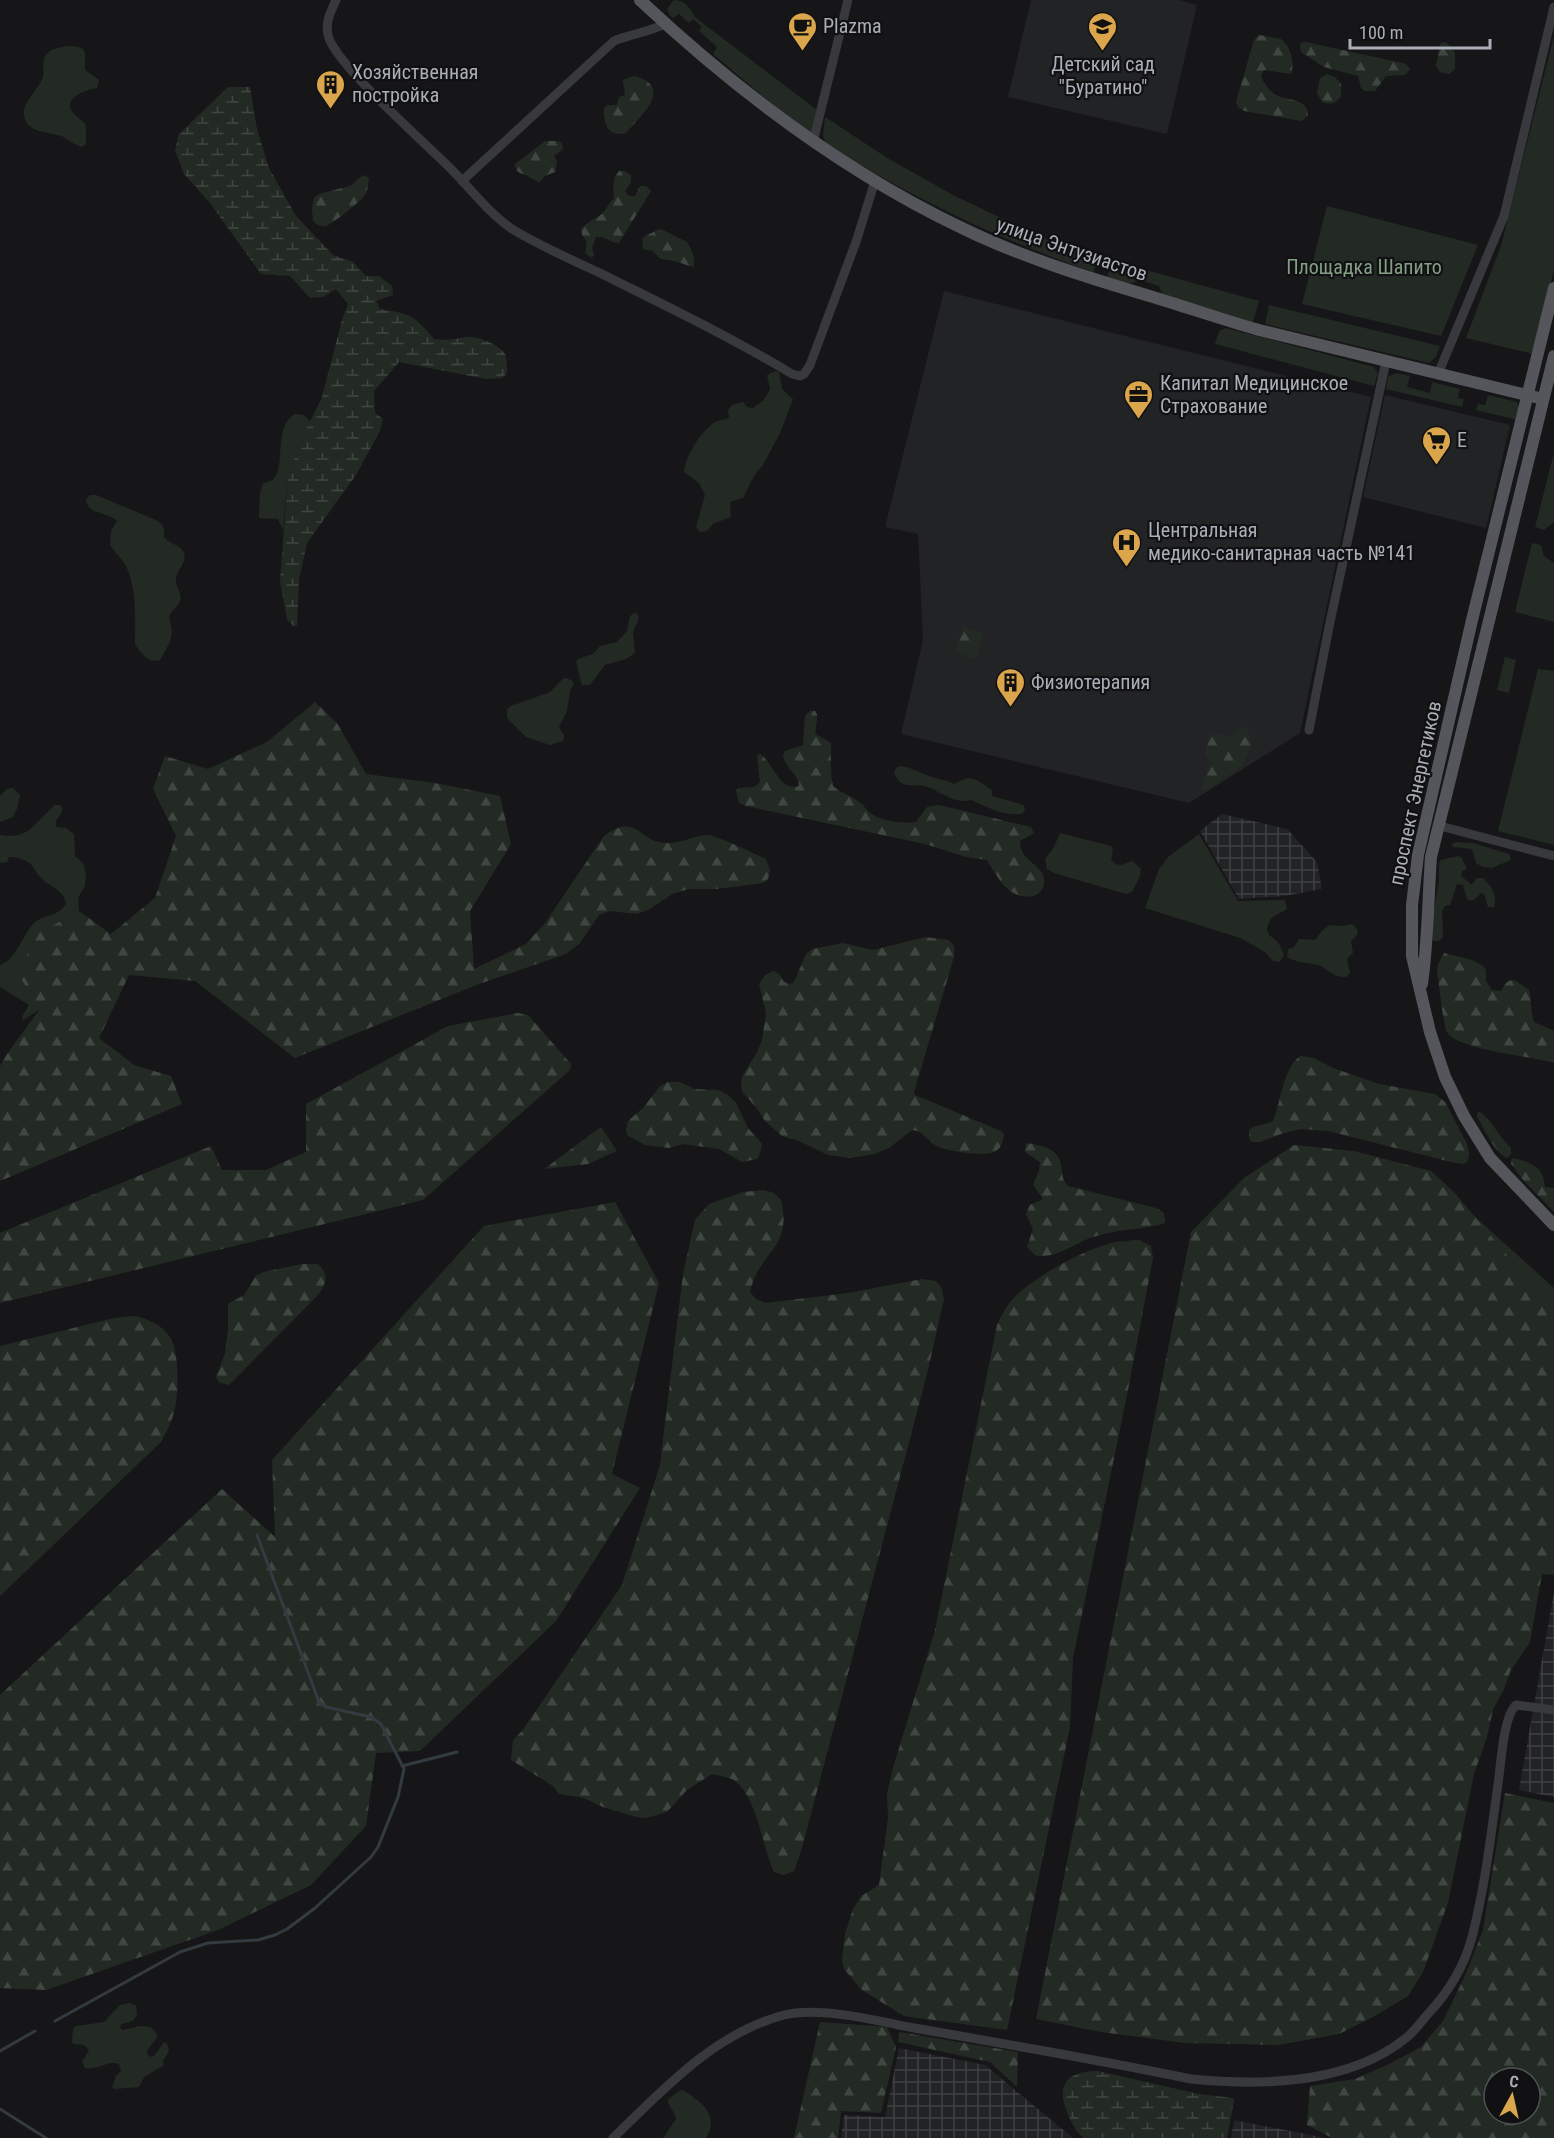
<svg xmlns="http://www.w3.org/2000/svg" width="1554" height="2138" font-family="'Roboto Condensed',sans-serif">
  <defs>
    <pattern id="industrial-grid" width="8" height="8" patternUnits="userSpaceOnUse" patternTransform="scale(1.5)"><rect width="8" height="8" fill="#222325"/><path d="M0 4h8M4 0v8" fill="none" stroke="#3f4042"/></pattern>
    <pattern id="forest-firs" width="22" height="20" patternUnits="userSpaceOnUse" patternTransform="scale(1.5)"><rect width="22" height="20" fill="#232a24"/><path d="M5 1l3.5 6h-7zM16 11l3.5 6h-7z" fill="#404642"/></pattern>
    <pattern id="wetland-marsh" width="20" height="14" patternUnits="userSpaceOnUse" patternTransform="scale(1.5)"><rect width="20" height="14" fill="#232a24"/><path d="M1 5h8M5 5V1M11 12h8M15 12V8" fill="none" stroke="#404642"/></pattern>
  </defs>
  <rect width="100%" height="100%" fill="#161618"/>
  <g fill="#222325">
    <path d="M1031,0H1178L1197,5L1167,134L1008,97Z"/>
    <path d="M944,291L1371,397L1300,733L1189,803L901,734L923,640L918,534L885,527Z"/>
    <path d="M1385,395L1510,425L1486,528L1363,497Z"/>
  </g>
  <g fill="url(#industrial-grid)">
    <path d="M1222,814L1287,829L1317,862L1322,889L1284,896L1239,899L1200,831Z"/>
    <path d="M1554,1592V1797L1519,1790Z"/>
    <path d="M899,2048L985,2065L1073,2138H841L844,2115L885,2117Z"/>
    <path d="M1234,2120L1321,2137L1322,2138H1231Z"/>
  </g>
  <g fill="#232a24">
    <path d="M674,0C686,0 690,9 696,18L817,110L812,132L809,133L798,126L713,54L717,47L699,31L702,27L693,19L689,23L679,14L673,18L670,16L667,9Z"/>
    <path d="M1554,36V270L1533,354L1466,338L1501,246Z"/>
    <path d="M67,46C91,46 84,54 85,70L99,80L97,88C84,90 60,99 75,115C79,119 83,121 86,125V144L82,147C74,145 69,139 61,136C51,132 35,134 27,123C16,105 38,92 43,77C45,69 41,62 46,55C51,48 59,48 67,46Z"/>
    <path d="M825,117L889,159L955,196L1056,244L1093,256L1098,261L1093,272C998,239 913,198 827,145L823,136Z"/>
    <path d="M1327,206L1478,245L1441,336L1302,304Z"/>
    <path d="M1113,261L1259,301L1253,322L1162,294L1159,286L1140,280L1129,284L1107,277Z"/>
    <path d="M1269,305L1440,346L1436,357L1429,363L1265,324Z"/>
    <path d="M1226,328L1374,367L1378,373L1374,386L1215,344L1219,331Z"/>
    <path d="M776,371L779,372L782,389L793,399L781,431L763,465L754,476L743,498L730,502L731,517L713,524L707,531L700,532L696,527L705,495L699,483L684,472C685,457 699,435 711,425C715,421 723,420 729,418L728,410L732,405L743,402L747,407L753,408L764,400L770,389L767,375Z"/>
    <path d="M1396,373L1410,376L1407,387L1430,393L1432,382L1460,389L1458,398L1464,399L1462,407L1386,389L1388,377Z"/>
    <path d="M1488,395L1517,402L1520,409L1518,420L1476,410L1478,404L1485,405Z"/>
    <path d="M295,414L304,415L310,421L288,474L283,530L278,519L259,518L260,493L263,483C266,482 270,482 272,480C287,471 272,426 295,414Z"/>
    <path d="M1554,453V522L1544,530L1535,527Z"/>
    <path d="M90,495H96L158,521C164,526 165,529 164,537C168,543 178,544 183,551C189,561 177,569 176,578C174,586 183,593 180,601C178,607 171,610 169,617L172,630L170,642L160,660C147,663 142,654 135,644C135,620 138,581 122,560C118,555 114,551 110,545L111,531L117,521C104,510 88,515 86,500Z"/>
    <path d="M1532,543L1541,545L1544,556L1554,563V622L1515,612Z"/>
    <path d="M636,612L639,618L633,632L635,653L626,659L605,665L590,685H582L576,662L578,659L593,654L600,646L617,642L627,631L630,616Z"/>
    <path d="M1505,657L1516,660L1509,693L1497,690Z"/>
    <path d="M1538,669L1554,671V845L1498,831Z"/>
    <path d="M566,678L571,680L574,684L570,691L567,711L559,727L564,736L563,741L550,745L526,737L507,718V709L511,706L550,692L563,679Z"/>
    <path d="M900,766C912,768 914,770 924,774C934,779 944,779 954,784C973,773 974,779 992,790V796L1024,805L1025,810L1022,814C1003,816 987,807 971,800C954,805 941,791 927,787C914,782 902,792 894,773L896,768Z"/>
    <path d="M13,788L20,795L17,809L13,817L0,822V796L7,789Z"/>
    <path d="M55,805H61L63,810L56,821V827L66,828L74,834L75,856L83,863L86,874L85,886L78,898L79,911L37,935L40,1009L22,1021L23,1015L29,1005L0,987V965C16,960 22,936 33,924C43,914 58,917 66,904C64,889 49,887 40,877C35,872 34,866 28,862C22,858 15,857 9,857L7,862L0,863V835C31,840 34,822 55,805Z"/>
    <path d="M1060,833L1111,846L1113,850L1111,860L1115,864L1121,865L1132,861L1141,869L1140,876L1132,892L1126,894L1054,873L1047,869L1045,859L1054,847Z"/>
    <path d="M1199,834L1238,901L1285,900L1287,909L1271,918L1267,928L1269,935L1278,942L1284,954L1280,962L1273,961L1265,952L1240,938L1145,908L1159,869L1168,857Z"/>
    <path d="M1456,842L1473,843L1509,854L1511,859C1506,864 1499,863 1493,868L1483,867L1476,863L1472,849L1453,847L1451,844Z"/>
    <path d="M1458,856L1461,857L1467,869L1462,871L1461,876L1472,885L1477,878H1483C1491,885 1498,897 1494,907H1488L1484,894L1481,893L1475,899L1470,901L1467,899L1463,885L1457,884L1450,905L1445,906L1442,911L1443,937L1439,941H1433L1432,921L1439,881V863L1441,860Z"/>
    <path d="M1352,924L1358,930L1357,935L1351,941L1353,953L1347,959L1350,973L1346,977C1335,977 1333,974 1324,968C1314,961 1300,965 1287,957L1288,949L1294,947L1299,939L1315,940C1334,915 1329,931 1352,924Z"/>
    <path d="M1471,1213L1554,1288V1311Z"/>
    <path d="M130,2003L136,2006L137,2015L133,2021L122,2024L120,2027L122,2030L140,2026L151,2027L158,2036L147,2051L148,2055L151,2057L155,2055L164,2042L167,2044L169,2051L163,2061L164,2065L144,2077L139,2087L115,2089L112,2087L116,2076L121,2071L119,2064C107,2060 98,2071 85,2068L82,2062L89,2050L84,2045L73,2044L72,2041L73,2029L76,2026L104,2022L120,2005Z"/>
    <path d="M681,2090C688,2092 691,2096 697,2100C710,2110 716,2122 706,2138H663L676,2119C675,2111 667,2106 668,2099Z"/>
  </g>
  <g fill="url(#forest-firs)" fill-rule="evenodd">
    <path d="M1259,35L1281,39C1291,47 1295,62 1291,74L1265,70L1263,71L1261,77C1264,83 1268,89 1273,93C1284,102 1307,96 1308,115L1302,121L1244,111L1238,107L1236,102L1254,40Z"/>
    <path d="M1305,42L1403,63L1407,65L1410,69L1405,75L1386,76L1375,91H1365L1361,88L1358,76L1324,67L1301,52L1300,43Z"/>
    <path d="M1443,42L1447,43L1455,52V69L1449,74L1440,72L1436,66L1440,44Z"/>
    <path d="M1327,74L1335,77L1341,84V97C1334,104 1331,105 1322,102L1317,93L1320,78Z"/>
    <path d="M634,76C675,87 641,115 626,133C607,137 604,124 604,108L607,105H617L619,97L625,95L623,80Z"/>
    <path d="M545,141H558L562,143L563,149L554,156L557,161L555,172L545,176L539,182C536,181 534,179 531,178C523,172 516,176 515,164Z"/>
    <path d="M619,171H625L631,175V182L625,191L629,196H635L640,186H646L651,191L619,243C610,244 606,235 596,237L592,248L594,255L592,258L585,253L587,242L582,235L581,229C587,222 595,219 602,214C607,209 608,203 614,199C613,189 612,179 619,171Z"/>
    <path d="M363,175L369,178C368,184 368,192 364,196C360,202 331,225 326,226C320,227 317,225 313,221L312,209L314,198L319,194L350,186Z"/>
    <path d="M659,229L663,230L687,242C691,249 697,259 693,267C687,266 680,262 674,261C663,259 660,261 653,251L643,249L642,238Z"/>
    <path d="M963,627L984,634L975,659L955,652Z"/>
    <path d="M315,702L337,723L366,774L435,783L500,796L511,844L470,911L474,969L526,944L545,923L604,836C637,811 639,843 666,843C680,844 693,836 707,835C713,834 758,855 766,859L770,870L768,879L763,883L716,889H689L672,894L650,909L637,914L610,911L599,915L580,943L566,954L479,984L295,1058L195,981L129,975L99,1038L134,1065L171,1076L182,1104L0,1181V1066L9,1051L40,1009L18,974L36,935L79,911L111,934L155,898L176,836L153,789L165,756L208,769L267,742Z"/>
    <path d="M810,711H815L817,714C817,740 808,729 831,743C831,757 830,771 833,786C841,793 850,795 858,801C862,803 865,808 869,812C879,821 902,824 916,822L927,807L939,805L1031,827L1034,833L1020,841C1019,857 1035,862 1043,874C1049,897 1027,902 1010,891C1000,883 993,870 987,860L966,857L925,844L746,806L739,803L736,791L739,788L754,787L760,782L757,755L760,754C773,762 779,792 799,786C799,775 785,768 783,755L785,751L803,745L805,716Z"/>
    <path d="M1239,727H1244L1247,729L1252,745L1240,768L1206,790H1201L1210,761L1205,754L1210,735C1225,731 1228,745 1239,727Z"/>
    <path d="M925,937L949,940L954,946V957L914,1092L915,1095L1001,1131L1004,1134C1003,1141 1002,1147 996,1151C988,1158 945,1151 935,1145C927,1140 923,1131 912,1130L889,1148L875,1154L850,1158L828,1155L799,1141L782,1136L765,1121L755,1106L743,1093L741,1086L742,1077L757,1052L762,1040L766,1013L759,984L765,975L774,971L780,975L784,982L790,984L794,982L806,954L812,949L843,943L873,950Z"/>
    <path d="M1444,953L1472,960L1483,966L1486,970V981L1492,990L1501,991C1510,973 1516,981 1529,990C1532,1001 1530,1011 1534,1022L1554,1031V1063C1532,1056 1457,1050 1447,1032C1443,1024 1439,982 1437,971L1438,964Z"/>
    <path d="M518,1013L528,1015L571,1064L570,1070L423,1200L0,1303V1233L211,1146L222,1170H266L306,1152V1104L448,1026Z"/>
    <path d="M1301,1056L1314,1058L1333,1068L1379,1084L1435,1094L1445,1102L1467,1144L1469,1153L1468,1161L1464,1164L1455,1163L1328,1131L1301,1129L1284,1133L1260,1142H1252L1249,1138V1130C1256,1124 1265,1126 1273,1121C1280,1105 1284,1064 1301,1056Z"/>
    <path d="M668,1082H680L695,1089L718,1090L728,1095L736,1103L748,1128L762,1144L760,1154L757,1159L742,1162L719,1149L683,1144L669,1148L645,1145L627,1135L626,1130L628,1121L643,1108L660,1086Z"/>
    <path d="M1478,1111C1492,1119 1499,1138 1511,1148V1154L1507,1158C1494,1152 1484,1129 1477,1116Z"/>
    <path d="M601,1127L617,1151L588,1164L544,1169Z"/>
    <path d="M1026,1143C1040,1145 1058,1148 1061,1164C1063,1173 1061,1179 1068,1186L1156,1208L1164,1213L1165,1222L1163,1224C1140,1230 1116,1229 1093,1237C1074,1243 1054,1261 1035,1255L1027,1247L1033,1229L1026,1214L1030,1205L1043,1199L1033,1185L1039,1171L1040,1162L1025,1152Z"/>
    <path d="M1294,1145L1354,1151L1431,1171L1454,1192L1554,1311V1575L1542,1574L1530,1642L1511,1670L1503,1691L1493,1710L1487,1737L1474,1774L1448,1903L1423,1972L1408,1996L1373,2017L1339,2034L1278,2045L1185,2043L1101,2032L1036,2019L1191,1232L1244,1178Z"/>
    <path d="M1512,1158C1523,1160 1539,1164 1543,1177C1544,1180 1544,1184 1545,1187L1554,1188V1212L1523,1180L1511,1164Z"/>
    <path d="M764,1190L774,1193L781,1200C793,1250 759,1250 750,1292L756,1299L765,1303L848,1293L922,1279L936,1281L942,1289L944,1299L927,1374L802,1848L794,1871L784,1875L774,1872C763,1849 757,1797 735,1781C730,1777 719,1776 712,1774L687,1790L667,1812L646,1818L636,1817L603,1807L584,1798L559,1794L553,1786L511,1760L513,1740L522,1731L622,1585L660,1465L683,1274L695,1220L709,1204L743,1192Z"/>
    <path d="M615,1202L659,1283L612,1474L640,1488L556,1621L420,1751L376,1753L366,1826L311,1885L218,1930L46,1990L0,1988V1695L222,1489L275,1537L272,1460L484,1226Z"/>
    <path d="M1139,1240L1151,1246L1153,1258L1127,1395L1073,1658L1070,1727L1007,2030L904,2016L862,1990L844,1969L842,1960L845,1934L853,1909L861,1896L879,1885L888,1818L887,1794L893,1768L935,1630L997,1325C1001,1317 1005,1308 1011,1301C1031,1278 1082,1251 1111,1243C1120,1241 1130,1241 1139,1240Z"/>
    <path d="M302,1264H318C329,1275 327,1281 319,1294L232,1382L228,1385L219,1382L216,1377L225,1353L228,1329V1304L244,1295L256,1276L263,1272Z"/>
    <path d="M134,1316C148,1319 162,1325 170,1337C180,1352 179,1399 173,1416C170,1425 165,1434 161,1442L0,1596V1346L114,1318Z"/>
    <path d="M1505,1793L1554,1803V2138H1332L1307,2125L1310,2086L1355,2079L1391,2063L1421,2047L1443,2021L1465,1976L1483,1930ZM1494,2078H1530V2114H1494Z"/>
    <path d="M820,2022L887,2027L896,2047L881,2113L841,2111L838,2138H794Z"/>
    <path d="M899,2032L1018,2052L1017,2087L990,2062L898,2042Z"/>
  </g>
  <g fill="url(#wetland-marsh)">
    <path d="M228,87H250L257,129L269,168L296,216L333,255L353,262L366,276H379L392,286L393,295L376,301L380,309C411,314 414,315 434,339C450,341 453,339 467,337C478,336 499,344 505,354C507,359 507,367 507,373L502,378L486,379L399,362L374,391L375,413L383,419L380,431L356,475L307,543L299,579L297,626H293L287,619L280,582L288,474L304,434L322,397L342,320L348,304L336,289L323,297L310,298L290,276L261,274L210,203L184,174L175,150L179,134Z"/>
    <path d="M1098,2071L1199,2094L1233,2098L1234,2101L1227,2138H1083C1074,2129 1070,2120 1066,2109C1056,2081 1071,2071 1098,2071Z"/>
  </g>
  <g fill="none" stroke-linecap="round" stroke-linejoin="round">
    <g stroke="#333b41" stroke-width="3">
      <path d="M402,1766L457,1752"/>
      <path d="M55,2021L180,1952L208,1943L258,1940L275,1935L287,1929L315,1908L371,1857L378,1847L398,1797L404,1769L381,1724L371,1717L326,1707L319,1702L257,1535"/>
      <path d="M0,2051L35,2031"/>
      <path d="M0,2109L46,2138"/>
    </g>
    <g stroke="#38393c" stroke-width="9">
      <path d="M336,0C331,11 325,22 328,35C334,63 423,141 447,165C469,186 487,212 512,229C540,246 572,260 602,274C666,306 731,337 792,374L800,376L804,374L810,365L856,242L875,181"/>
      <path d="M813,142L848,0"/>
      <path d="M462,181L614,41C631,34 649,32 665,24"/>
      <path d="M1438,374L1504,216L1554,7"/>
      <path d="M1309,730L1329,627L1386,361"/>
      <path d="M1440,826L1554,856"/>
      <path d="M613,2138C664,2089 713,2034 784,2015C819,2006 878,2021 914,2028C1007,2044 1099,2060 1191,2079C1261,2086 1348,2085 1406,2038C1414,2032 1420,2023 1427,2015C1448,1993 1464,1967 1472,1937C1485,1887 1491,1835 1498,1784C1501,1765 1503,1717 1516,1705L1554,1710"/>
    </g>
    <g stroke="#54565b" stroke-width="12">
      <path d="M640,0C737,91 844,172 964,229C1024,258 1089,278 1153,297C1189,308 1224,320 1259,330C1354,354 1449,376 1543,399"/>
      <path d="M1554,288L1472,620L1418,855L1412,905V956L1430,1032L1445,1077L1464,1116L1490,1158L1554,1225"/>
      <path d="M1422,984C1428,942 1428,899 1431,857L1554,356"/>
    </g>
  </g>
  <defs>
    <symbol id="cafe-pin" viewBox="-11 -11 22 30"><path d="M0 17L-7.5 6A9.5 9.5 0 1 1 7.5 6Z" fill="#dba64b" stroke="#111113"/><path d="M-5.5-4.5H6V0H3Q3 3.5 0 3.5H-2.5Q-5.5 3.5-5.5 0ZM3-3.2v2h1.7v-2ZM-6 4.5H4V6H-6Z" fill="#111"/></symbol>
    <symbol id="school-pin" viewBox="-11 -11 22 30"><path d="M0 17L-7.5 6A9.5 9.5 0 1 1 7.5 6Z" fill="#dba64b" stroke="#111113"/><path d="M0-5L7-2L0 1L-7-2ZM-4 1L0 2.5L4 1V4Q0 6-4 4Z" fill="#111"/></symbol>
    <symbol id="building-pin" viewBox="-11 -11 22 30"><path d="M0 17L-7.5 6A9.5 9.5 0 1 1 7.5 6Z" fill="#dba64b" stroke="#111113"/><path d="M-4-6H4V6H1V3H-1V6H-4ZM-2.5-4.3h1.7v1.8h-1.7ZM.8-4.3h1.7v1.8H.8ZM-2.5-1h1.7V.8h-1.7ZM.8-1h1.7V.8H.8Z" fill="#111"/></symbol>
    <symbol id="office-pin" viewBox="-11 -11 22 30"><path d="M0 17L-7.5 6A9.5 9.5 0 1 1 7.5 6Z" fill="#dba64b" stroke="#111113"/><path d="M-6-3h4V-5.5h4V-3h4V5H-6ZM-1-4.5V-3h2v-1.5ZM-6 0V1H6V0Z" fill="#111"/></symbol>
    <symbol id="supermarket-pin" viewBox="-11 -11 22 30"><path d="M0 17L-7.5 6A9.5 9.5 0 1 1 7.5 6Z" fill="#dba64b" stroke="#111113"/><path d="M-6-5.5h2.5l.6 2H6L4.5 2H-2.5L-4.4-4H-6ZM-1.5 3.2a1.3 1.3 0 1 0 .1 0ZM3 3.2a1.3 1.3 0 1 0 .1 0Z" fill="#111"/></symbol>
    <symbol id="hospital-pin" viewBox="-11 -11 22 30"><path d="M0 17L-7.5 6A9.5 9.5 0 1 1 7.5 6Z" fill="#dba64b" stroke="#111113"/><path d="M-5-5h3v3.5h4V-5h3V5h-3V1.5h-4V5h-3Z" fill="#111"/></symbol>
  </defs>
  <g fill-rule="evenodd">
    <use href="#cafe-pin" x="786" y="10" width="33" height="45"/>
    <use href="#school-pin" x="1086" y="10" width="33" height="45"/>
    <use href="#building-pin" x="314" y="68" width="33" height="45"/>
    <use href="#office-pin" x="1122" y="378" width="33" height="45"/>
    <use href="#supermarket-pin" x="1420" y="424" width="33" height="45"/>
    <use href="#hospital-pin" x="1110" y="526" width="33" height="45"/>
    <use href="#building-pin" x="994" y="666" width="33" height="45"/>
  </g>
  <g text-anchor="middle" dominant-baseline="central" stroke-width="4.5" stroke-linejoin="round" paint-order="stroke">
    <g font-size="20" fill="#aaaeb6" stroke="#111113" text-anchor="start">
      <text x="823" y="26">Plazma</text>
      <text x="1103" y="64" text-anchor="middle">Детский сад<tspan x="1103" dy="23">"Буратино"</tspan></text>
      <text x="352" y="72">Хозяйственная<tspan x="352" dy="23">постройка</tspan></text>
      <text x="1160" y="383">Капитал Медицинское<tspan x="1160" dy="23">Страхование</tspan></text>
      <text x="1457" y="440">Е</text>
      <text x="1148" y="530">Центральная<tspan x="1148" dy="23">медико-санитарная часть №141</tspan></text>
      <text x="1031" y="682">Физиотерапия</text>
    </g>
    <g font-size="20" fill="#aaaeb6" stroke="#111113">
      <text transform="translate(1072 249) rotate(19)">улица Энтузиастов</text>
      <text transform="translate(1415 793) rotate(-78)">проспект Энергетиков</text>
    </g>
    <g font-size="20" fill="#839f84" stroke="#111113">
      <text x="1364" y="267">Площадка Шапито</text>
    </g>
  </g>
  <g transform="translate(1512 2096) rotate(8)"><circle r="28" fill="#111113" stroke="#4e5054" stroke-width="1.5"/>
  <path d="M0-4.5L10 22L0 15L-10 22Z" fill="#dba64b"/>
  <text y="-9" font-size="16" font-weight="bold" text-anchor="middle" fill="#aaaeb6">С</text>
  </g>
  <path d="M1350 39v9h140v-9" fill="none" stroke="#aaaeb6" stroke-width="3"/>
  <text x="1359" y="39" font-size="18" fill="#aaaeb6" stroke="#111113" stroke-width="4.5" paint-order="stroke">100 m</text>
</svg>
